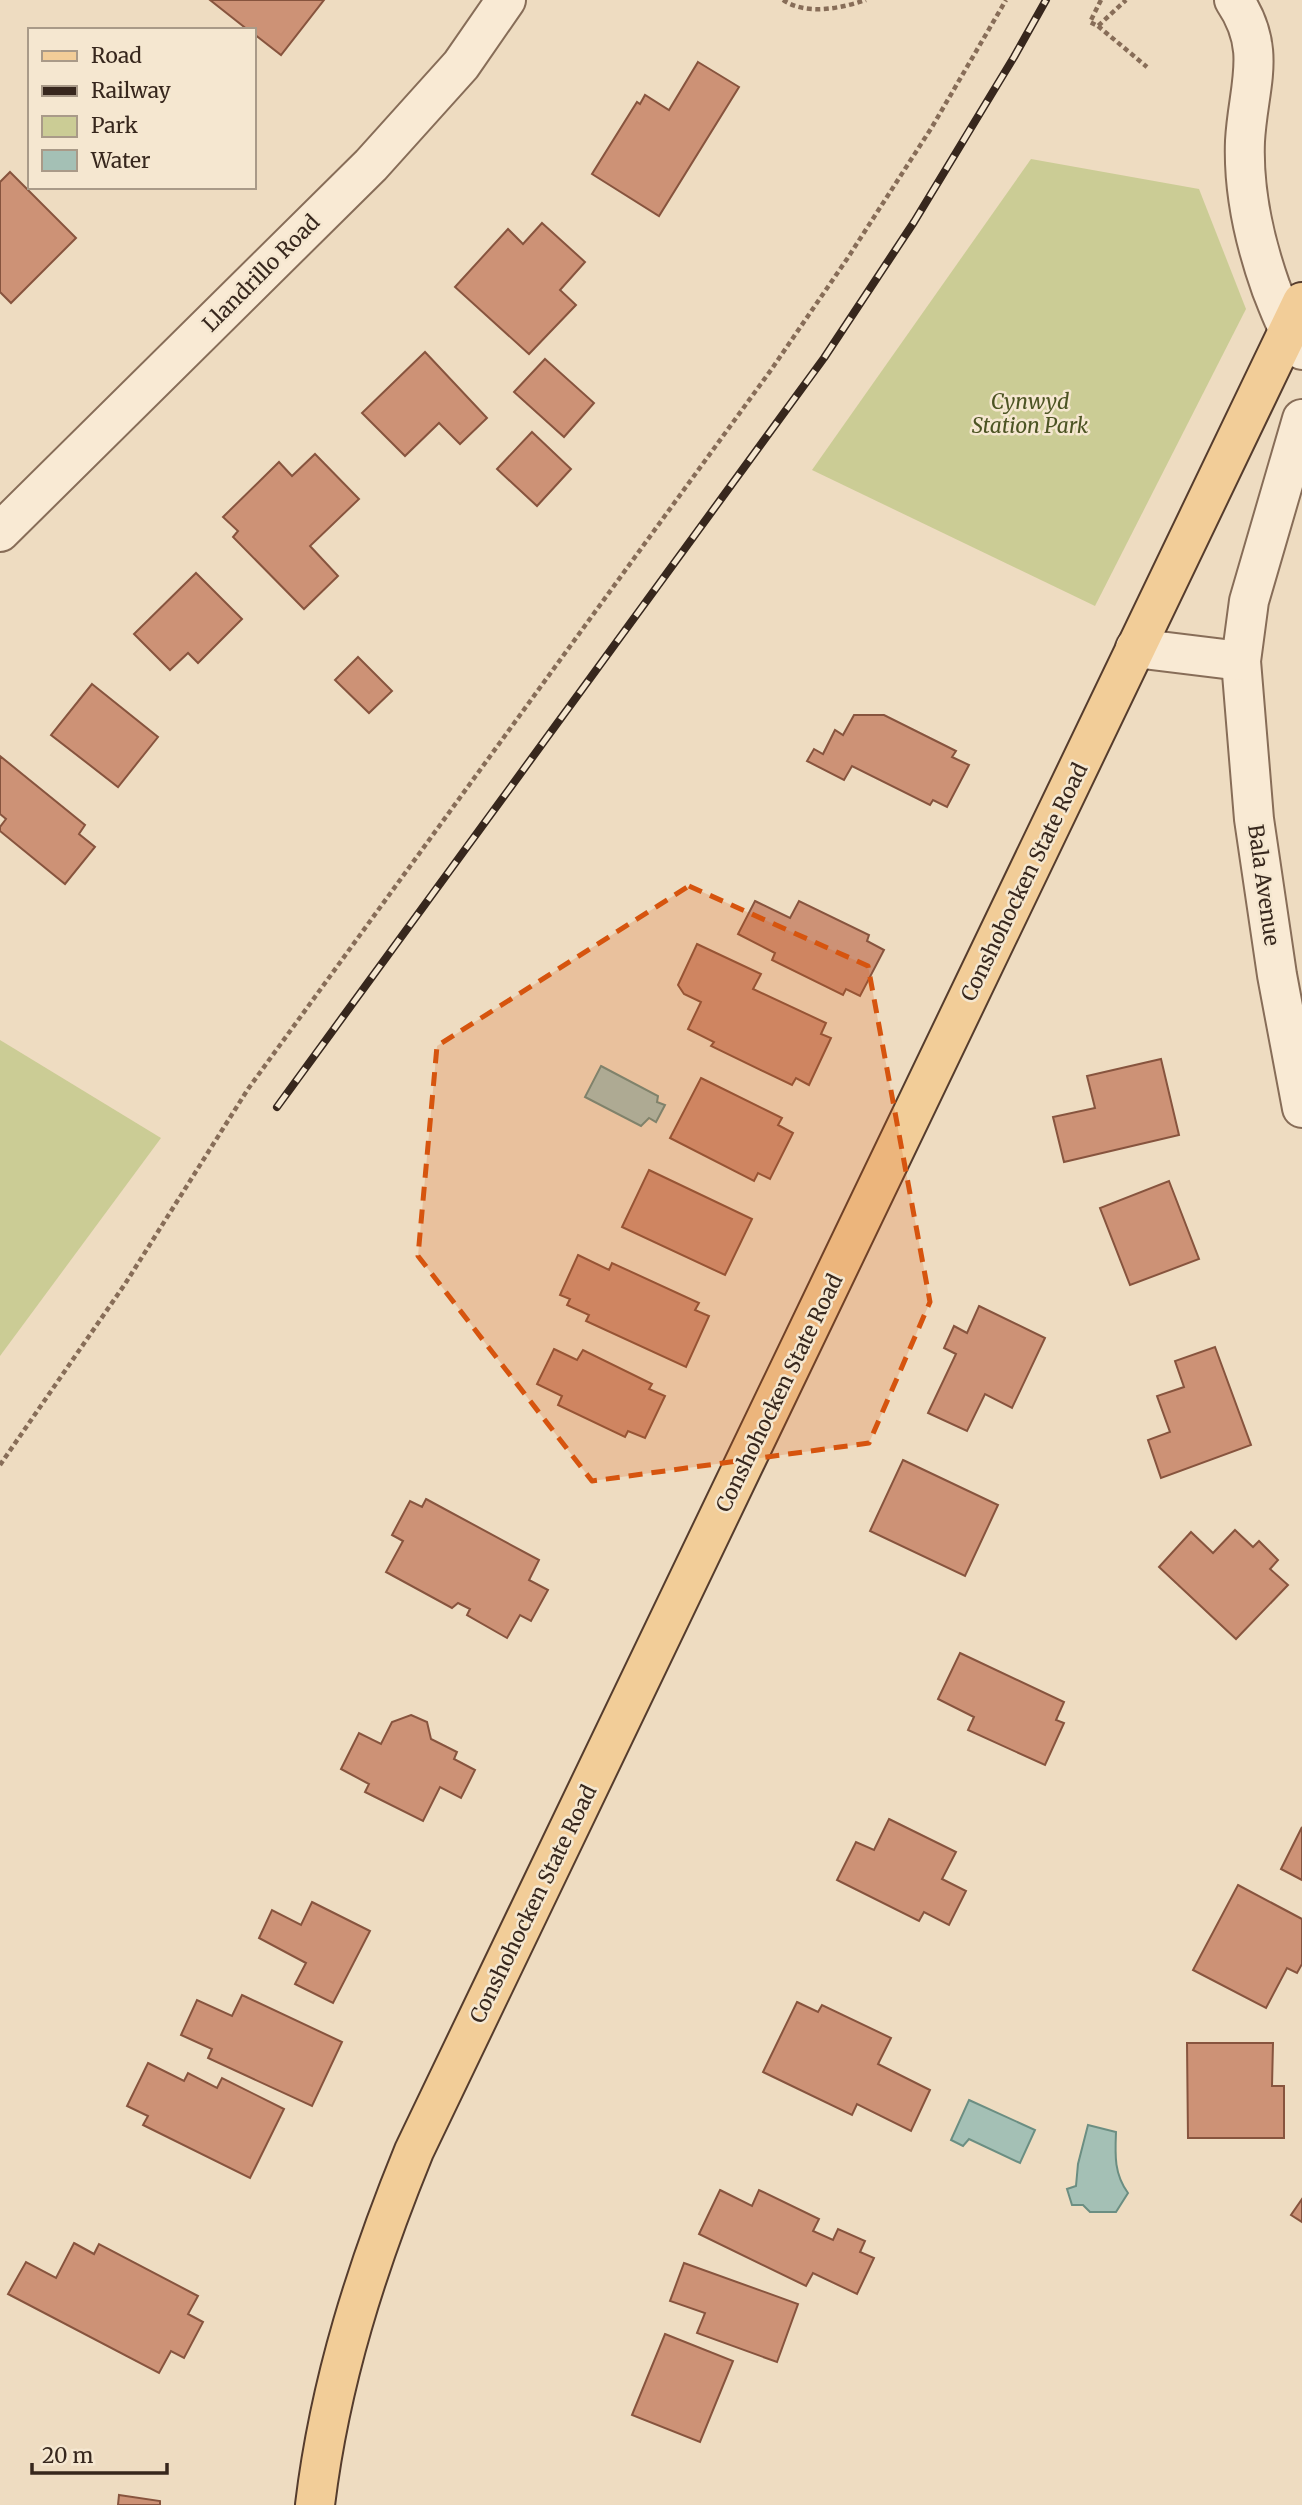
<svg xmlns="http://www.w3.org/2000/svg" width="1302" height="2505" font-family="Merriweather,serif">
  <rect width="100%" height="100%" fill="#eedcc1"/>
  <g fill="#cbcc95">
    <path d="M1031,159L1199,189L1246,309L1095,606L812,470Z"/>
    <path d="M0,1040L161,1138L0,1356Z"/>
  </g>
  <g fill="#a4c0b5" stroke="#6b8e82" stroke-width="2">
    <path d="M601,1066L658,1096L657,1102L665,1105L656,1122L649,1118L641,1126L585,1097Z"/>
    <path d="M969,2100L1035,2130L1020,2163L969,2139L963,2146L951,2140Z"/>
    <path d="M1088,2125L1116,2132C1115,2155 1114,2174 1128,2193L1116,2212H1090L1083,2205H1072L1067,2189L1076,2186L1078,2164Z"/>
  </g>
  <g fill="#cd9276" stroke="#87543e" stroke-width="2">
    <path d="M210,0H324L281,55L254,34V30H248Z"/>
    <path d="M698,62L739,87L659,216L592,174L637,102L640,104L645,95L669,110Z"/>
    <path d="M10,172L76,238L11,303L0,292V182Z"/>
    <path d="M542,223L585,262L560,290L576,305L529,354L455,287L508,229L523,244Z"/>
    <path d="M425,352L487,418L460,444L439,423L405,456L362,413Z"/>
    <path d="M545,359L594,403L564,437L514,392Z"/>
    <path d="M532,432L571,469L537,506L497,469Z"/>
    <path d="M315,454L359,499L310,546L338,576L304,609L233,537L238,531L223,517L279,462L292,476Z"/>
    <path d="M196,573L242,619L198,663L188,653L170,670L134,634Z"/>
    <path d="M358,657L392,691L369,713L335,680Z"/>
    <path d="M92,684L158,737L118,787L51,735Z"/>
    <path d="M854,715H884L956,751L952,757L969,765L947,807L933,800L930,805L852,766L844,780L807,761L814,749L823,754L835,730L843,735Z"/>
    <path d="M0,756L85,825L79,834L95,847L65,884L0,831V827L6,819L0,814Z"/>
    <path d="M755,901L790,918L799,901L869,935L867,941L884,950L860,996L846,989L843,995L772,960L775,953L738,934Z"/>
    <path d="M697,944L761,974L753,989L826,1023L821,1034L831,1038L809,1085L796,1078L792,1085L711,1046L714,1042L688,1029L701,1002L684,994L678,985Z"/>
    <path d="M1161,1059L1179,1135L1064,1162L1053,1117L1095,1108L1087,1076Z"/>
    <path d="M701,1078L782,1118L778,1125L793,1133L770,1179L758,1173L754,1181L670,1138Z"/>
    <path d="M649,1170L752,1219L725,1275L622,1227Z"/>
    <path d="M1169,1181L1199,1259L1130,1285L1100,1208Z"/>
    <path d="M578,1255L609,1270L612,1263L699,1303L695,1310L709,1316L686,1367L586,1321L589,1315L567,1305L570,1299L560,1295Z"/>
    <path d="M979,1306L1045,1338L1012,1408L985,1394L967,1431L928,1413L956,1354L944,1348L954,1326L967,1333Z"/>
    <path d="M1215,1347L1251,1445L1161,1478L1148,1440L1170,1432L1157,1396L1184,1387L1175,1361Z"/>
    <path d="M554,1349L577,1360L583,1350L652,1384L649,1389L665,1396L645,1438L628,1431L625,1437L558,1405L562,1396L537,1384Z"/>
    <path d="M903,1460L998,1505L965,1576L870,1531Z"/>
    <path d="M426,1499L539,1560L529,1580L548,1590L531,1621L520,1615L507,1638L467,1615L470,1609L458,1603L452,1608L386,1572L403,1541L392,1535L410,1501L422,1507Z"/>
    <path d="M1235,1530L1253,1547L1259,1541L1278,1560L1270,1569L1288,1585L1236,1639L1159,1567L1191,1532L1213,1553Z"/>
    <path d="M960,1653L1064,1702L1056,1720L1064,1723L1045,1765L968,1730L974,1717L938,1699Z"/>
    <path d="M411,1715L427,1722L431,1739L457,1752L454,1759L475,1770L461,1798L440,1787L423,1821L365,1792L369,1784L341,1769L359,1733L381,1744L392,1722Z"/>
    <path d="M889,1819L956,1852L942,1879L966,1891L949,1925L924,1912L919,1921L837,1880L856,1842L874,1850Z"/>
    <path d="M1302,1827V1880L1281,1869Z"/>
    <path d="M1238,1885L1302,1919V1964L1297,1973L1287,1968L1266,2008L1193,1970Z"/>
    <path d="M312,1902L370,1931L333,2003L295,1984L306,1963L259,1938L272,1910L301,1925Z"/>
    <path d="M242,1995L342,2042L312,2106L208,2058L212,2049L181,2035L197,2000L232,2016Z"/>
    <path d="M797,2002L818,2012L822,2005L891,2038L878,2064L930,2090L911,2131L857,2104L852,2115L763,2072Z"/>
    <path d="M1187,2043H1273L1272,2086H1284V2138H1188Z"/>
    <path d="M148,2063L184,2081L188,2073L217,2088L222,2078L284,2109L250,2178L143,2125L148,2116L127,2106Z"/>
    <path d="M720,2190L752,2206L759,2190L819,2219L813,2231L833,2240L838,2229L865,2241L860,2252L874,2258L857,2294L813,2273L806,2286L699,2234Z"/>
    <path d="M1302,2199V2222L1291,2215Z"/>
    <path d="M74,2243L94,2254L99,2244L198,2296L188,2314L203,2322L184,2358L171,2351L159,2373L8,2294L26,2262L56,2278Z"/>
    <path d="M684,2263L798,2304L777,2362L697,2333L705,2313L670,2301Z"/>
    <path d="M665,2334L733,2361L700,2442L632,2415Z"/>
    <path d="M119,2495L160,2501V2505H118Z"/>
  </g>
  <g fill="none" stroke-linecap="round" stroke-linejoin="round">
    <defs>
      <g id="minor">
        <path d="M1234,0C1268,50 1248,86 1245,141C1243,192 1254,240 1271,288C1280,311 1287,331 1302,350"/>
        <path d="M1302,419L1249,601L1241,661L1254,819L1277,975L1302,1108"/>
        <path d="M0,532L371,165L461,65L506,0"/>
        <path d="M1135,648L1241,661"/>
      </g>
      <path id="major" d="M315,2505C330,2381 367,2266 414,2151L1302,302"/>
    </defs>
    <use href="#minor" stroke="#876d58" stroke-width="42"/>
    <use href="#major" stroke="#553c2d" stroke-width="42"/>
    <g stroke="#876d58" stroke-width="4.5" stroke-dasharray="5 3.5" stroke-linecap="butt">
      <path d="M783,0C807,16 841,8 866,0"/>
      <path d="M1101,0L1090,22L1098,26L1126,0"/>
      <path d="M1098,26L1147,67"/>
      <path d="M0,1465L125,1284L248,1089L771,370L847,259L932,127L1006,0"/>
    </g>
    <use href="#minor" stroke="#f9ead4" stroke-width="38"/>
    <use href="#major" stroke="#f2cd98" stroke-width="38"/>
    <defs>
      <path id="rail" d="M277,1107L824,358L914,222L1014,57L1046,0"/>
    </defs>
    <use href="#rail" stroke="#37271d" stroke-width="8"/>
    <use href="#rail" stroke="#f5e7d0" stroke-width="5" stroke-dasharray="16" stroke-linecap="butt"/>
  </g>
  <path fill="#d6540e" fill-opacity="0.2" stroke="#d6540e" stroke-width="5" stroke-dasharray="14 9" stroke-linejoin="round" d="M689,886L868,966L930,1302L869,1443L592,1481L418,1256L437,1046Z"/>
  <g text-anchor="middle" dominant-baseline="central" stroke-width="5" stroke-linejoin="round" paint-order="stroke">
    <g font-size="21" fill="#37271d" stroke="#f5e7d0">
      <text transform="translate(261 273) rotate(-45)">Llandrillo Road</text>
      <text transform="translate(1024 882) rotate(-64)">Conshohocken State Road</text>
      <text transform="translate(1264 885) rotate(82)">Bala Avenue</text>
      <text transform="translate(779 1393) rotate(-64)">Conshohocken State Road</text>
      <text transform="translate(533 1904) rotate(-64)">Conshohocken State Road</text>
    </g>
    <g font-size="21" font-style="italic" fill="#4c5423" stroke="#f5e7d0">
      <text x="1030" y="401">Cynwyd<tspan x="1030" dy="24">Station Park</tspan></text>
    </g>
  </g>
  <rect x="28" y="28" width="228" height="161" fill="#f5e7d0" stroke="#a99a88" stroke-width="2"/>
  <rect x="42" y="51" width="35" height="10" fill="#f2cd98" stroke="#a99a88" stroke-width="2"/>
  <text x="91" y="63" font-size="21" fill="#37271d">Road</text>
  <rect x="42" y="86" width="35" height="10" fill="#37271d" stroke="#a99a88" stroke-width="2"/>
  <text x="91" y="98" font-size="21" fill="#37271d">Railway</text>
  <rect x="42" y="116" width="35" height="21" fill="#cbcc95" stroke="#a99a88" stroke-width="2"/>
  <text x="91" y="133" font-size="21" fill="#37271d">Park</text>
  <rect x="42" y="150" width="35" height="21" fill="#a4c0b5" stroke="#a99a88" stroke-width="2"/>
  <text x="91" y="168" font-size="21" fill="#37271d">Water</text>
  <path d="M32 2463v10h135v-10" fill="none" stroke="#37271d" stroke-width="3.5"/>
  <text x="42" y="2463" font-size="21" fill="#37271d" stroke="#f5e7d0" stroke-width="5" paint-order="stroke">20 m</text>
</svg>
